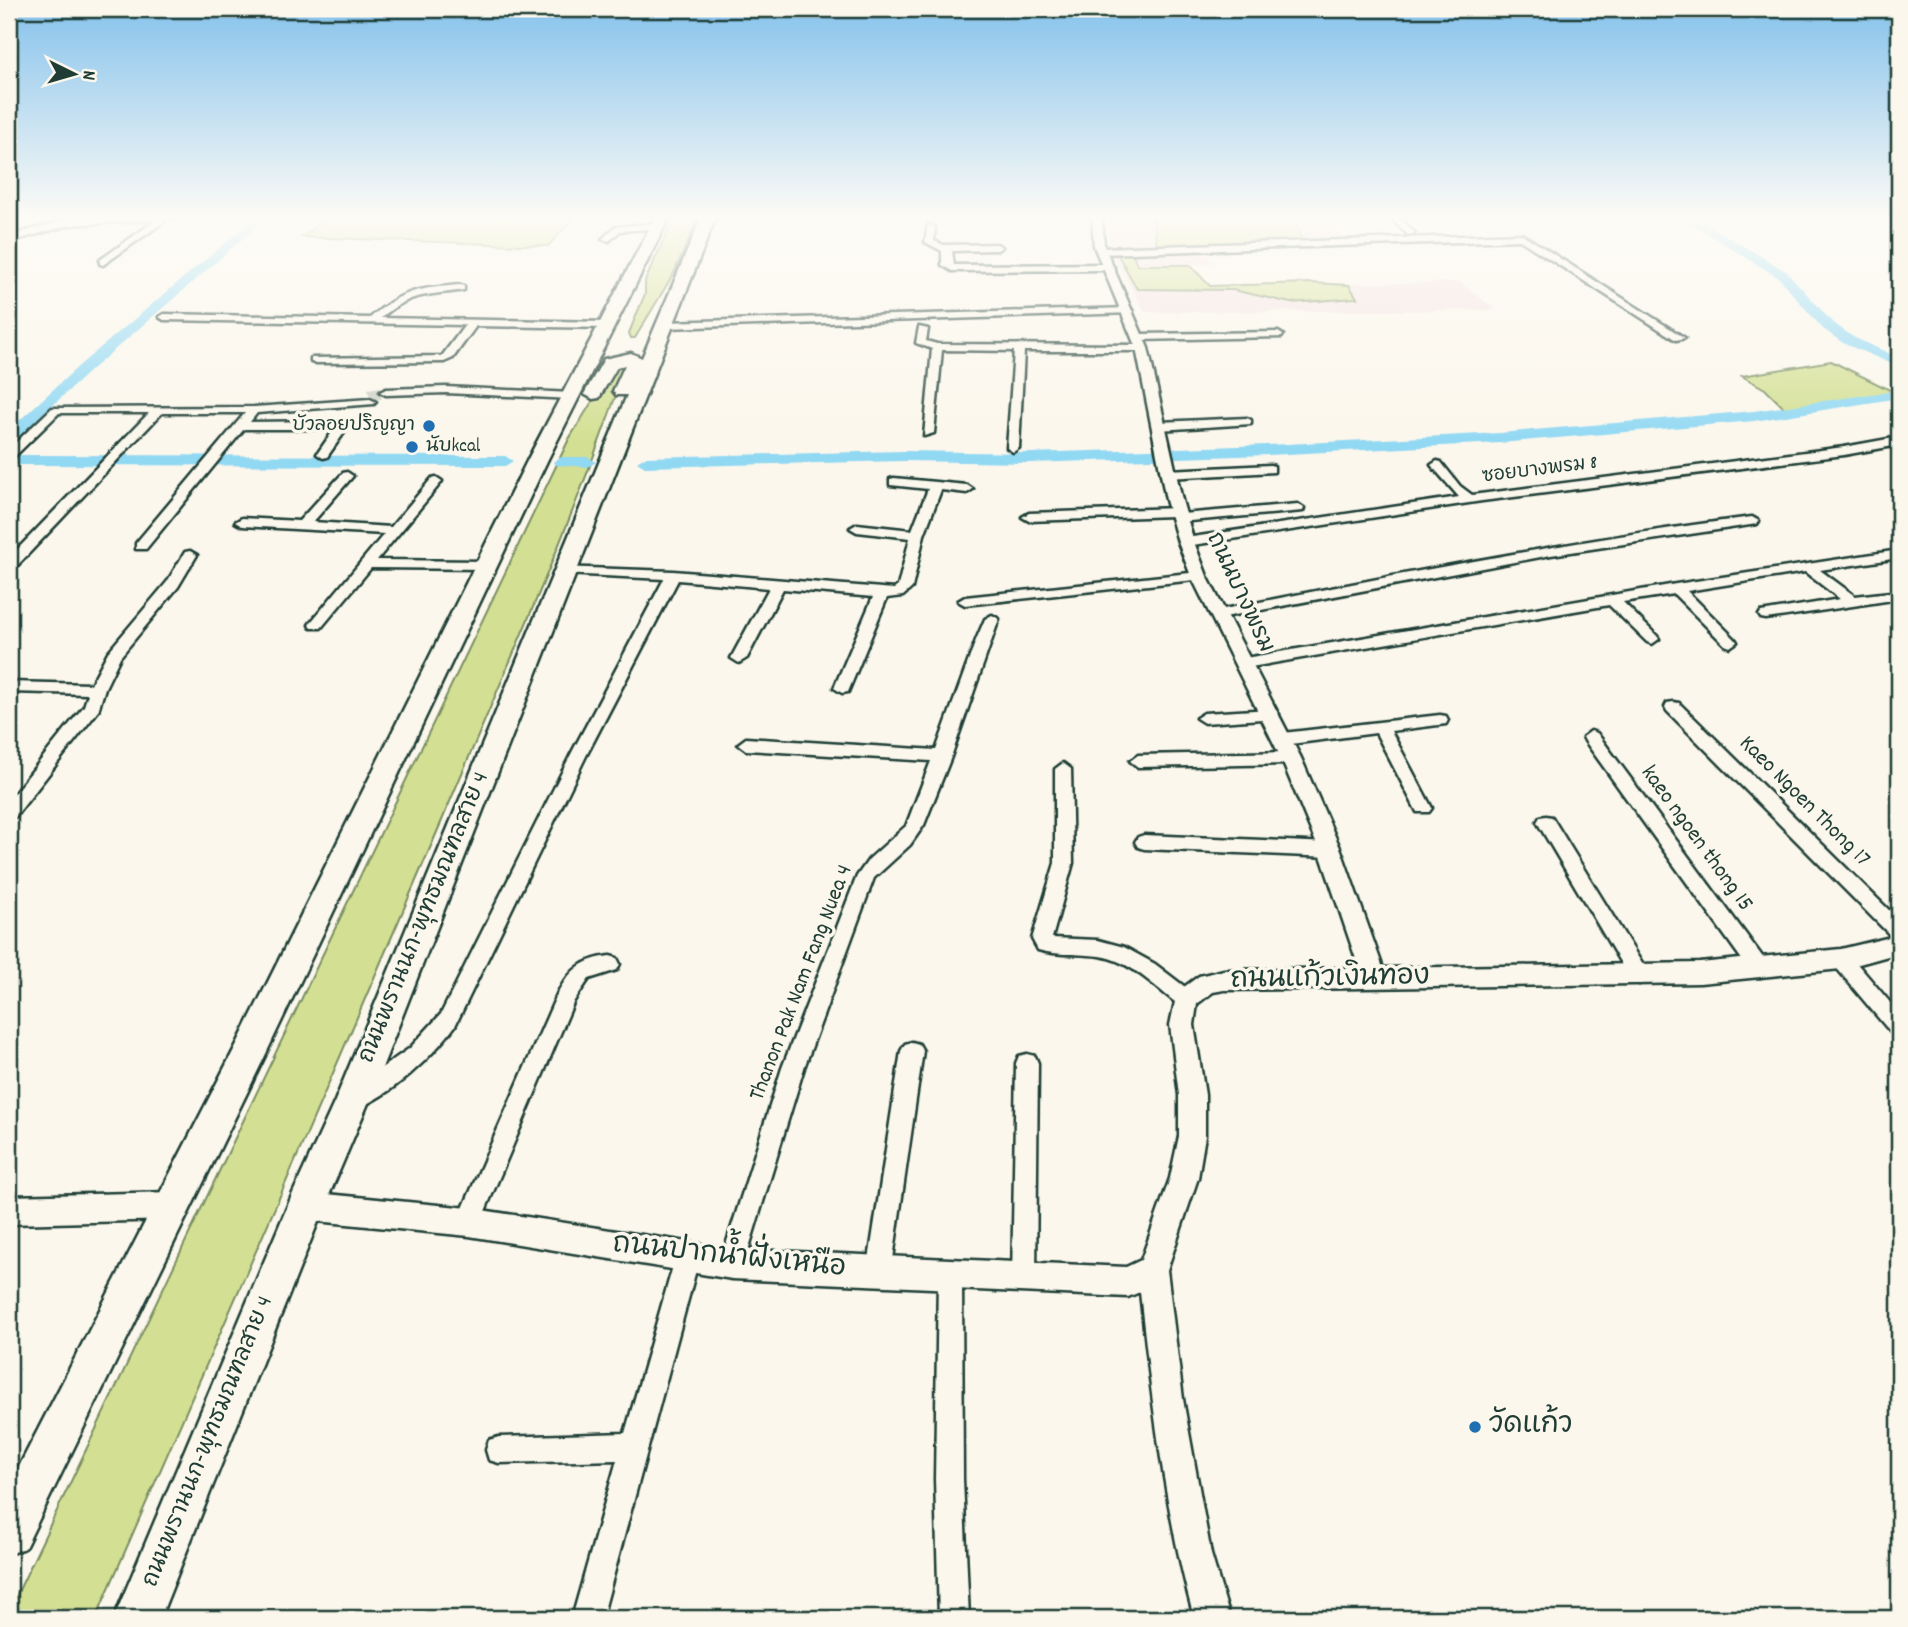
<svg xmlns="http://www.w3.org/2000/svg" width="1908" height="1627" font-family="Dekko,'Playpen Sans Thai',sans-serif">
  <rect width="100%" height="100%" fill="#fbf7ec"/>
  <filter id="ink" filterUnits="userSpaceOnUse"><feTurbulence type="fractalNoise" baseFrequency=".0143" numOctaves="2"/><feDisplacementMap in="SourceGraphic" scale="14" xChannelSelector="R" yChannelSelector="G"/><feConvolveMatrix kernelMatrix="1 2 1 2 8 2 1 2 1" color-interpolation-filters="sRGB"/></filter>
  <g filter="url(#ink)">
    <g fill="#f3e2e3">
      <path d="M1108,216H1332L1344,242L1110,248Z"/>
      <path d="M1204,250L1213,263L1190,265L1211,286L1460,282L1496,310L1145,312L1112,253Z"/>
    </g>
    <g fill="#d3df92" stroke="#798e63" stroke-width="2">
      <path d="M329,216H576L548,246L302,237Z"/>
      <path d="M675,216H699L674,273L635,338H631L629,333L645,294V281Z"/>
      <path d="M1153,216H1293L1303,243L1157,247Z"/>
      <path d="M1132,252L1137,265H1190L1210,286L1310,283L1349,285L1357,298L1291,303L1233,290L1137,289L1117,253Z"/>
      <path d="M1831,361L1894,392L1786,410L1765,389L1742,376Z"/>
      <path d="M625,362V369C573,522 506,669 443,818C329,1085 212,1352 96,1618H9V1611L569,439L616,363Z"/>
    </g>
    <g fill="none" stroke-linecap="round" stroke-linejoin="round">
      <g fill="#91d8f3" fill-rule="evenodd">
        <path d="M257,216H269L91,370L14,441L9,443V430L81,364Z"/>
        <path d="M1679,216H1693L1787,272L1832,322L1853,337L1899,358V367L1843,343L1822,328L1779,278Z"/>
        <path d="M1899,390V398L1754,421L1500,443L1268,455L1030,463L904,461L645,467L637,462L645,457L904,451L1030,453L1268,445L1500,433L1754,411Z"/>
        <path d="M9,455L505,456L513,461L505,466L9,465Z"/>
        <path d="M561,457H588L596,462L588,467L555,465L553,462Z"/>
      </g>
      <path stroke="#cfd2c7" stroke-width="12" stroke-dasharray="12 6" stroke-linecap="butt" d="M369,395L386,392"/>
      <defs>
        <g id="minor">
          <path d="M92,216H194L168,219L103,265L100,264V260L156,220L70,225L9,242V236L69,219Z"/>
          <path d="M1389,216H1398L1415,233L1408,235Z"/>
          <path d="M658,223L662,226L661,228L620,231L609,241L602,239L615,227Z"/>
          <path d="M928,225L935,227L934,241L944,245L997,244L1002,247L997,250L952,251L954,265L1109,264L1114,267L1109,270L952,271L942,265V251L925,242Z"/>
          <path d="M1522,234L1685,338L1676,340L1520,240L1101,254L1096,251L1101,248Z"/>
          <path d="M461,285L464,286V290C428,296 412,291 381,318L608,322L613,325L608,328L476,326L453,358L444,362L315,363L311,362V358L442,356L465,325L164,320L159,317L164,314L370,318C401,290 420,288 461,285Z"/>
          <path d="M1128,308L1133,311L1132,313L666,328L661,325L666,322Z"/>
          <path d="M919,327L928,329L926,341L937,344L1142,345L1147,348L1142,351H1024L1019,448L1013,452L1007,448L1014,351L942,350L934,433L924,436L932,349L916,343Z"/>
          <path d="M1278,332L1283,335L1282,337L1139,340L1134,337L1139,334Z"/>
          <path d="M446,387L572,393L578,396L572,399L446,393L386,395L380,392L386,389Z"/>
          <path d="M370,399L376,402L374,404L257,413L250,422L332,421L346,430L327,457L323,458L317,454L333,431L330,429H244L146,549H136V543L245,413H162L14,569L9,570V558L149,413H59L13,458L9,459V449L52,408L254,407Z"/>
          <path d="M1247,418L1251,420V424L1159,430L1153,426L1159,422Z"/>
          <path d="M1899,437V445L1844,455L1482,501L1186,546L1179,542L1186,538L1459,497L1431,465L1437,461L1441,462L1460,486L1472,495L1844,447Z"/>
          <path d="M1270,465L1274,466V472L1168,478L1162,474L1168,470Z"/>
          <path d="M347,472L353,476L313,522L391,527L432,478L436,477L442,481L440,484L377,560L487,561L494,565L487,569L371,568L321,628H311L309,625L311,622L384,534L242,526L235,522L242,518L299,521L343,473Z"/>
          <path d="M894,478L967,485L973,489L967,493L941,490L924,535L912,588L903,596L887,598L848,692L842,693L834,688L873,597L783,589L747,658L739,663L731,658L769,588L678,580L586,756L455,1026C432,1057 392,1095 355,1109L347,1106L344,1099L347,1092L410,1048L441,1014L570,756L664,579L564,574L559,573V567L673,571L894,589L898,586L910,538L857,532L850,528L857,524L912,530L928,489L890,485V479Z"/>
          <path d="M1298,504L1304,508L1303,511L1179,522L1174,521V516L1029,521L1022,517L1029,513L1177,508L1182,509V514Z"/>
          <path d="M1752,517L1759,521L1757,524L1551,555L1219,618L1212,614L1219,610C1396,575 1573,540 1752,517Z"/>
          <path d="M1899,550V558L1820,570L1855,596L1899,591V599L1766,619L1761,618L1759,615L1761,612L1840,599L1805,572L1687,591L1735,639L1737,642L1730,647L1725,645L1674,594L1623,602L1657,636L1659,639L1652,644L1647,642L1609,605L1245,668L1237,663L1245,658L1676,584Z"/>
          <path d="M190,551L197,555L178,587L120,657L105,688L98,711L15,817L9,818V800L84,706L88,694L9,692V682L91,684L108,652L167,582L185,552Z"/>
          <path d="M1199,572L1204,573V579L965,605L958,601L965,597Z"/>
          <path d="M992,615L999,619L951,757L924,825L910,845L874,878L804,1068L744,1264L741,1273L732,1276L723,1273L720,1264L782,1068L857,876L869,859L906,826L931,761L746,750L738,744L746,738L936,750L976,640L985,619Z"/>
          <path d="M1673,702L1679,703L1899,920V940L1892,937L1667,711L1665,707L1667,703Z"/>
          <path d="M1271,709L1279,714L1277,718L1204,723L1196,718L1204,713Z"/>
          <path d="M1440,715L1446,716L1448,720L1446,724L1391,731L1432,808L1429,812H1417L1376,733L1283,745L1275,739L1283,733Z"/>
          <path d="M1591,731L1597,733L1767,963L1770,969L1767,975L1760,977L1753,975L1585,741L1583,737Z"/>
          <path d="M1291,752L1299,758L1291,764L1138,767L1130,761L1138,755Z"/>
          <path d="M1063,763L1071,769L1073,863L1052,938L1098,940L1124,947L1155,964L1193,993L1196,999L1193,1005L1186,1008L1179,1005C1155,987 1130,960 1099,956C1078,953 1058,956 1038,950L1032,939L1055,863V769Z"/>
          <path d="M1546,816L1552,817L1646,970L1649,976L1646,982L1639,984L1632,982L1537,822L1540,817Z"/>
          <path d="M1144,835L1330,843L1336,845L1339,850L1336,855L1330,857L1144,849L1138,847L1135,842L1138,837Z"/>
          <path d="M1841,951L1848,953L1899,1013V1037L1892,1034L1834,965L1831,959L1834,953Z"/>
          <path d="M610,956L617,958L620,964L617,970L589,979L574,1001L477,1230L469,1234L461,1230L457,1222L558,992C571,969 583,959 610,956Z"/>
          <path d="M912,1042L919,1044L923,1051L891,1273L888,1282L879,1285L870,1282L867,1273L901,1051L905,1044Z"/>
          <path d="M1027,1054L1035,1056L1038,1063L1036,1279L1033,1288L1024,1291L1015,1288L1012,1279L1016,1063L1019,1056Z"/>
          <path d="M687,1247L696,1250L699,1259L602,1618H572L617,1460L499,1463L489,1460L486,1450L489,1440L499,1437L625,1433L675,1259L678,1250Z"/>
          <path d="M950,1263L959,1266L962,1275L963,1479L969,1618H939L935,1479L938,1275L941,1266Z"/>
        </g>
        <g id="tertiary">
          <path d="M1092,216H1102L1104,246L1148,348L1182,500L1194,542L1207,576L1301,758L1341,850L1383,968L1700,963L1841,949L1899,935V953L1841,969L1700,983L1224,990L1213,992L1197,1004L1194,1025L1205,1095V1136L1198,1178L1167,1270L1183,1399L1211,1554L1230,1618H1194C1165,1511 1152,1402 1140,1292L1128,1297L732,1279L469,1236L306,1220L296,1216L292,1206L296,1196L306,1192L469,1208L732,1249L1126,1267L1141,1260L1170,1178L1179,1136V1095L1170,1025L1177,992L1199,976L1224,970L1359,968L1319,850L1281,758L1191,576L1178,542L1166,500L1136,348L1094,246Z"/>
          <path d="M173,1192L183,1196L187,1206L183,1216L173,1220L9,1224V1196Z"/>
        </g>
        <g id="primary">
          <path d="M656,216H670L548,459L263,1060L25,1548L9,1554V1486L239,1040L528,459Z"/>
          <path d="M702,216H716L369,1101L324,1207L160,1618H114L293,1193L335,1101L627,395H616L613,391L625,365L617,367L599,398L593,399L584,394L604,359L631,353L642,358Z"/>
        </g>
      </defs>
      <use href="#minor" stroke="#1f3d34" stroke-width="5"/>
      <use href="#tertiary" stroke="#1f3d34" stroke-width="5"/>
      <use href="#primary" stroke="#1f3d34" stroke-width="5"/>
      <use href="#minor" fill="#fbf7ec" fill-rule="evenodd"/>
      <use href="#tertiary" fill="#fbf7ec" fill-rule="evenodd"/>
      <use href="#primary" fill="#fbf7ec" fill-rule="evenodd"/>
    </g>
  </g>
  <linearGradient id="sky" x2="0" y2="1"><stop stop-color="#85c2ec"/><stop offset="0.49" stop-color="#fdfbf6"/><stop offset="1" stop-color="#fdfbf6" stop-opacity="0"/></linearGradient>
  <rect width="1908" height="444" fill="url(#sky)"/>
  <g fill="#1f6fb2" stroke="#fbf7ec" stroke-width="2.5">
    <circle cx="429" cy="426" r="7"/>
    <circle cx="412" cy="447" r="7"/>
    <circle cx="1475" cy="1427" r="7"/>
  </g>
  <g text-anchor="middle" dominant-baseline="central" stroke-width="7" stroke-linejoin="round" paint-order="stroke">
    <g font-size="19" fill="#1f3d34" stroke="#fbf7ec" text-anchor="end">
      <text x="415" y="426">บัวลอยปริญญา</text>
      <text x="426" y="447" text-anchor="start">นับkcal</text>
    </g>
    <g font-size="19" fill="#1f3d34" stroke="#fbf7ec">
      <text transform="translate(1540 471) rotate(-7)">ซอยบางพรม 8</text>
    </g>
    <g font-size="23" fill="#1f3d34" stroke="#fbf7ec">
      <text transform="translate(1239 593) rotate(65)">ถนนบางพรม</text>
      <text transform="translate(1804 802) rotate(45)">Kaeo Ngoen Thong 17</text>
      <text transform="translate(1696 839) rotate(54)">kaeo ngoen thong 15</text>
      <text transform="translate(425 918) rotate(-68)">ถนนพรานนก-พุทธมณฑลสาย 4</text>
      <text transform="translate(802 983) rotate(-69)">Thanon Pak Nam Fang Nuea 4</text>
      <text transform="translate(209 1442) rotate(-68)">ถนนพรานนก-พุทธมณฑลสาย 4</text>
    </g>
    <g font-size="28" fill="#1f3d34" stroke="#fbf7ec">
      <text transform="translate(1330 980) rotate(-1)">ถนนแก้วเงินทอง</text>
      <text transform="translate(729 1258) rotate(6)">ถนนปากน้ำฝั่งเหนือ</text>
    </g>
    <g font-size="28" fill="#1f3d34" stroke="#fbf7ec" text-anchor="start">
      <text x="1489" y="1427">วัดแก้ว</text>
    </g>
  </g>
  <rect width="1908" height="1627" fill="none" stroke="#fbf7ec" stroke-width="35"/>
  <rect x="18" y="18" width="1873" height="1592" fill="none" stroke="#1f3d34" stroke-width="2.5" filter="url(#ink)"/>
  <g transform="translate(74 74) rotate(95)" stroke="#fbf7ec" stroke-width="5" paint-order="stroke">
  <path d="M0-5L12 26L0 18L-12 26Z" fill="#1f3d34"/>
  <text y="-10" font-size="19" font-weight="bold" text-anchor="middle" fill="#1f3d34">N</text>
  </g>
</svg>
